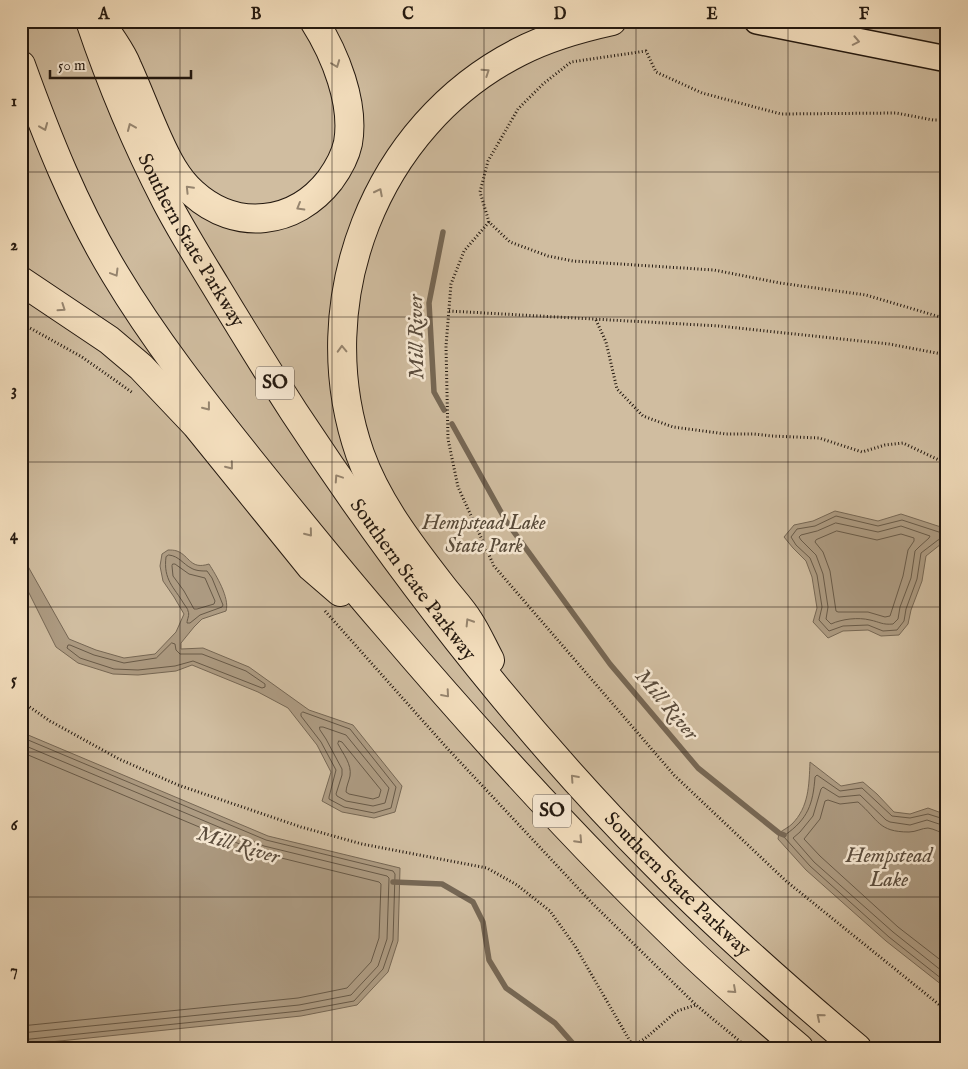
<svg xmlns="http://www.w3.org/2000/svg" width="968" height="1069" font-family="'IM FELL English',serif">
  <rect width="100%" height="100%" fill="#f4dfbe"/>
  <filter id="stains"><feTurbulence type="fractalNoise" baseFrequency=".004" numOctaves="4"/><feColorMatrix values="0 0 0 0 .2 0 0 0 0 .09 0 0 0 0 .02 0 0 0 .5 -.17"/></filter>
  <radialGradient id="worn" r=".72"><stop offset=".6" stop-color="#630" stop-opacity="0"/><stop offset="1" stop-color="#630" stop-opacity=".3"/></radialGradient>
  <rect fill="#d0bda0" stroke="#7a6a58" x="21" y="21" width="926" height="1027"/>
  <g fill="#ad9b82" stroke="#766754">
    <path d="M835,511L878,521L901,514L947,529V543L941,544L926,556L922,581L911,610L908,624L899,635L881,636L868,630L843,631L828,638L813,622L817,608L812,577L806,561L793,548L784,537L794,525L813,521Z"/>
    <path d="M168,550C171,550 174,550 177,551C190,556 190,570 209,564C216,575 230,598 226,611L202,619L194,627L181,643V649L203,648L249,667L309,710L353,725L402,786L395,812L374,818L342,812L322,801L331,772L317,745L288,708L258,692L192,665L176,671L138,675L113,674L78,663L56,647L21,577V554L69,639L96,650L124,658L155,654L176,632L184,614L174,597L163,581L160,566L162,554Z"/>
    <path d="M21,732L268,836L400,868L398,941L388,972L357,1005L301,1016L21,1045Z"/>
    <path d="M810,762L841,786L863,782L877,794L894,812L910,814L928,808L947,815V989L886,941L806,870L778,839L779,833C783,830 789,827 792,824C809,807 809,785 810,762Z"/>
  </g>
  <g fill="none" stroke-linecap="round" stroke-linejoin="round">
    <g stroke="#685a48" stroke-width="1">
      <path d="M836,523L878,532L901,526L930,536L929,538L919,547L915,551L911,578L900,607L898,619L893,624C882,625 880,622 870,620C858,617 842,619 831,624L826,619L828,607L823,574L816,555L801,540L799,537L801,535L817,531Z"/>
      <path d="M837,531L877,540L901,534L914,538V541L908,550L903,576L890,616L885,617L868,612H838L836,611L830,571L823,552L815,542L816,540Z"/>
      <path d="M947,534H945L902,520L878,526L836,516L815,526L797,529L791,537L796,545L810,558L817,575L822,607L819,620L829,631L843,626L868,625L883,631L897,630L904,621L906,609L917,579L921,553L938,540L945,537L947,538"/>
      <path d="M169,555C179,556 183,564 191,568C196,571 202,571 207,571L212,578L223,605L222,607L200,615L190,623H187C187,619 190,615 188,611C188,609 186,607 184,604C174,587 163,580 166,557Z"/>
      <path d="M173,564H175L189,574L205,578L215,601L214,604L197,609H194L184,591L173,576L172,566Z"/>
      <path d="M172,643L175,644L176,650L180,654H202L246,671L265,684V687L262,688L193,661L175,666L138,670L114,669L80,658L67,648L68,645H70L94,655L124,663L156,658Z"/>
      <path d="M303,712L350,729L396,787L391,808L374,813L344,807L329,799V797L336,770L321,742L301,716V714Z"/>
      <path d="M320,727H323L346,735L389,788L385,803L373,806L346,801L337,796L336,794L342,775V769L326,739L320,730Z"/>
      <path d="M21,737L266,840L393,871L395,874L393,940L383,969L354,1001L300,1011L21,1040"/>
      <path d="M339,741L342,742L381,790L379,797L373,799L349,794L346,792C346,787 349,781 350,776C352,764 343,754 338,744Z"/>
      <path d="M21,744L264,846L387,876L389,878L387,939L378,966L351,995L299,1005L21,1033"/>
      <path d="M21,752L261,853L379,882L381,884L379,938L371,962L347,988L298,998L21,1026"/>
      <path d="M947,820L928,814L910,818L892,816L862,788L840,791L817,775L815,777C813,804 808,819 785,835L784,837L810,866L889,937L947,983"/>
      <path d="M947,826L942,825L927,820L910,825L890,822L886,820L860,795L839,797L823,787L821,789L813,816L800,832L793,838L814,862L893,932L947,975"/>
      <path d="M947,834C940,833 935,829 928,828C922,828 916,832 909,832C878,832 879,820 858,802L840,804L828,800L825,801L820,819L804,839L820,856L898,927L947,965"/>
    </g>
    <g stroke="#766754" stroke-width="5.5">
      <path d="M443,232L429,303L434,392L444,410"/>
      <path d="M452,424L506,521L610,664L698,768L779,833L784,835"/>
      <path d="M393,882L442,884L473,902L483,922L489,960L506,988L555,1023L577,1048"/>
    </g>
    <defs>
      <path id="major" d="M757,21L947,59"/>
      <g id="highway">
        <path id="s1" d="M90,21C111,83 136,143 166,201C181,230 198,257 215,285C241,328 267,370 294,412C400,573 519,727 655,864C719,929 787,989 857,1048"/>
        <path d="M106,30C113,42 122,53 127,66C138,90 147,115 158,139C167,159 177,179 193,193C236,232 295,225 330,180C338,169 345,157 348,143C355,103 335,54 314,21"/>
        <path d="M21,65C47,137 75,208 115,274C154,339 201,399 249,459C294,515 339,571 386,625C484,740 585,851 694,955C728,987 764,1018 799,1048"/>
        <path d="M21,281L109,340L141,367L196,425L311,567L340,592"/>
        <path d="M490,660C483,647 477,633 469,621C461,608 450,597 441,585C410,545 377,502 360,454C307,302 375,125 519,52C548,37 580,28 612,21"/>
      </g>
    </defs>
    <use href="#major" stroke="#23180f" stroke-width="28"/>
    <use href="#highway" stroke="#23180f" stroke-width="30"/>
    <g stroke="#23180f" stroke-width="3" stroke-dasharray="1 2.5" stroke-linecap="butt">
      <path d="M947,120H933L896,113L781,114L702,93L656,72L646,51L571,62L543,84L518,109L488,161L480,192L489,222L510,242L548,256L573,261L714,270L780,283L866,295L947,319"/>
      <path d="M489,222L464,251L451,284L446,346L448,439L458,487L494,566L674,775L786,881L947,1011"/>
      <path d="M449,311L719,326L889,344L947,355"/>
      <path d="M596,320L606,342L617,389L643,416L673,427L726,434H754L772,436L819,438L862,452L885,445L903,443L943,462L947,463"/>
      <path d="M21,323L82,357L133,393"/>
      <path d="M325,611L447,748L592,903L696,1005L748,1048"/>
      <path d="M21,701L50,721L119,759L178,785L301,827L362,844L487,868L517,885L550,911L575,946L634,1048"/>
      <path d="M631,1048L647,1037L677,1011L696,1005"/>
    </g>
    <use href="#major" stroke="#f4dfbe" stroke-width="25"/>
    <use href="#highway" stroke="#f4dfbe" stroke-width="28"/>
  </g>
  <defs><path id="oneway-chevron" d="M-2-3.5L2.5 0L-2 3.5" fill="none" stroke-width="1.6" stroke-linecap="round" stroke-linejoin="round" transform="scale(1.25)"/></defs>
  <g stroke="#96856f">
    <use href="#oneway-chevron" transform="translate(856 41) rotate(11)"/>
    <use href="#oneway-chevron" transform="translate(336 64) rotate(69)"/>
    <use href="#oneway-chevron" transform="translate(486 72) rotate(-34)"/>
    <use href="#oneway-chevron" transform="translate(44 127) rotate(68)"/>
    <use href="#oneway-chevron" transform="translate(131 127) rotate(-113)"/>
    <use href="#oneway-chevron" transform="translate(189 189) rotate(-134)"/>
    <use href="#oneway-chevron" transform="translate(379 192) rotate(-63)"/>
    <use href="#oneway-chevron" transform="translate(300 207) rotate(150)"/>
    <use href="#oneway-chevron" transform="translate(115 273) rotate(59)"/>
    <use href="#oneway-chevron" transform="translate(62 308) rotate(34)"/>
    <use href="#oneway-chevron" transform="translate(342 349) rotate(-92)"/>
    <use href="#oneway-chevron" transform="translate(207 407) rotate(52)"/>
    <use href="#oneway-chevron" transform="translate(230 466) rotate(51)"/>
    <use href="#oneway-chevron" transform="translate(338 478) rotate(-124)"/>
    <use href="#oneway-chevron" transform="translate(309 533) rotate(51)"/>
    <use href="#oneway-chevron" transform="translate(469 622) rotate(-122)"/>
    <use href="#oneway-chevron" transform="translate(446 694) rotate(49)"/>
    <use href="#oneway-chevron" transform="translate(574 778) rotate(-132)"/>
    <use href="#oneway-chevron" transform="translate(579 840) rotate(47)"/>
    <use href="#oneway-chevron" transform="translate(733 990) rotate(42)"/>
    <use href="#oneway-chevron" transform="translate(820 1017) rotate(-140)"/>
  </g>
  <path fill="none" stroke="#23180f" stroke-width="1" stroke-opacity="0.55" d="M180,21V1048M332,21V1048M484,21V1048M636,21V1048M788,21V1048M21,172H947M21,317H947M21,462H947M21,607H947M21,752H947M21,897H947"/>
  <g text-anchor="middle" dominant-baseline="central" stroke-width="5" stroke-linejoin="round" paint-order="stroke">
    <g fill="#f8ead5" stroke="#63574a" stroke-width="1">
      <rect x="256" y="366.5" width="38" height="33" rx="4"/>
      <rect x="533" y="794.5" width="38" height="33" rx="4"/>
    </g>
    <g font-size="19" font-weight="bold" fill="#23180f">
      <text x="275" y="383">SO</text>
      <text x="552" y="811">SO</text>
    </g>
    <g font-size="20" fill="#23180f" stroke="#f8ead5">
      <text stroke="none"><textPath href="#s1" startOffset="242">Southern State Parkway</textPath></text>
      <text stroke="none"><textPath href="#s1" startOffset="648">Southern State Parkway</textPath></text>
      <text stroke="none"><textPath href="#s1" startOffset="1052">Southern State Parkway</textPath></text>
    </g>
    <g font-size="20" font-style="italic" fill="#574a3a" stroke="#f8ead5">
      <text x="484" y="523">Hempstead Lake<tspan x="484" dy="23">State Park</tspan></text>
    </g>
    <g font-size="21" font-style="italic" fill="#5a4c3d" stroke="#f8ead5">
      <text transform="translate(417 337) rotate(-91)">Mill River</text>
      <text transform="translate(666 705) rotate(50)">Mill River</text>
      <text transform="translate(238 846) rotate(17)">Mill River</text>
      <text x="889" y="856">Hempstead<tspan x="889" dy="24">Lake</tspan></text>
    </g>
  </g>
  <rect width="968" height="1069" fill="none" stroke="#f4dfbe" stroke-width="55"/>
  <path d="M50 70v8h141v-8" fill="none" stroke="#23180f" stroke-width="2.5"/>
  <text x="58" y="70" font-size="15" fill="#23180f" stroke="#f8ead5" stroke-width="4" paint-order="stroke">50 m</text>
  <rect x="28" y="28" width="912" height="1014" fill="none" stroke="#23180f" stroke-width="2"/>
  <g font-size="16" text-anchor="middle" font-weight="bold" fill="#23180f">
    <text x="104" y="19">A</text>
    <text x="256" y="19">B</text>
    <text x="408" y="19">C</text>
    <text x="560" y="19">D</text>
    <text x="712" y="19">E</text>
    <text x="864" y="19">F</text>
    <text x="14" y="106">1</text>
    <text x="14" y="250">2</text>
    <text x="14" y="395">3</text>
    <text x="14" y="540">4</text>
    <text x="14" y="685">5</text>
    <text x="14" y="830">6</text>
    <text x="14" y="975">7</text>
  </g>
  <rect width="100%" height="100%" filter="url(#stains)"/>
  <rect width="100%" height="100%" fill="url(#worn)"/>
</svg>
